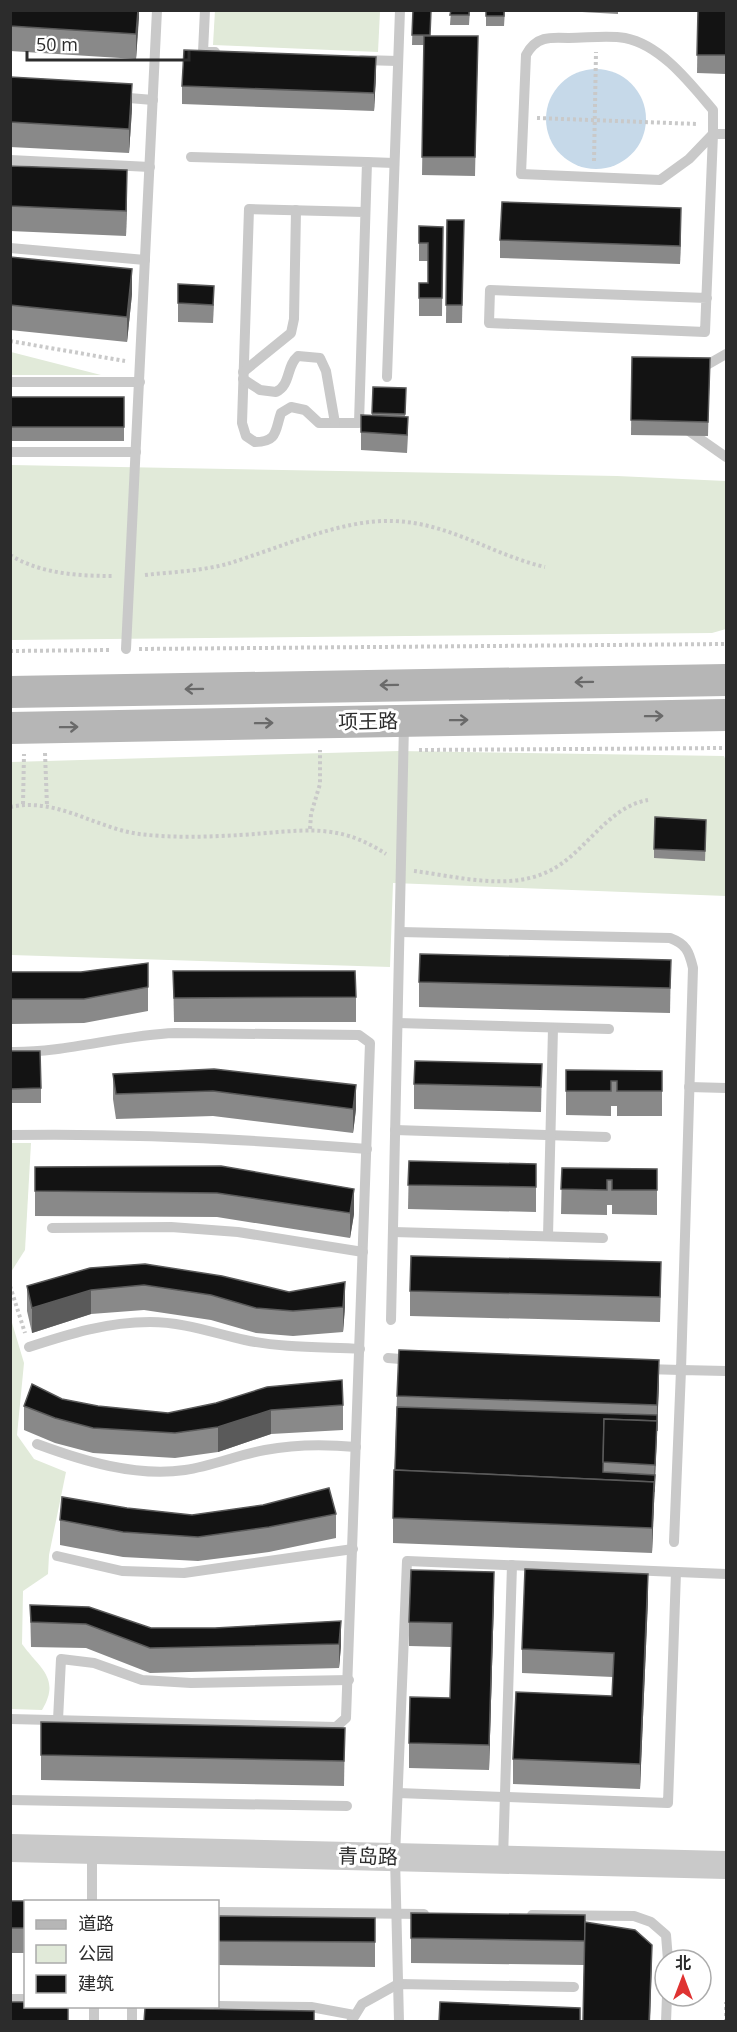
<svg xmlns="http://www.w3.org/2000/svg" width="737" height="2032" font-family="'Open Sans','Noto Sans SC',sans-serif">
  <rect width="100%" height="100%" fill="#fff"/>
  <g fill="#e1ead9">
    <path d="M215,10L380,11L378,52L213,45Z"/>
    <path d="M10,352H11L101,375H11Z"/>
    <path d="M11,465L617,476L726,481V629L712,633L11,640Z"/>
    <path d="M399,751L724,756L726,761V896L393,883L390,967L11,955V762Z"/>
    <path d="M11,1143H31L25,1250L11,1272Z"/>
    <path d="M10,1316L24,1363L17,1435L34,1459L66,1472L49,1555L48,1574L23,1591L22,1644C40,1669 61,1678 42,1710L11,1709Z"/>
  </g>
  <circle fill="#c6d9e9" cx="596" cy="119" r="50"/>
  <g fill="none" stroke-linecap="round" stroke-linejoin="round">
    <g stroke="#c9c9c9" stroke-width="4" stroke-dasharray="3 3" stroke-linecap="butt">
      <path d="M537,118L697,124"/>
      <path d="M594,161L596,52"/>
      <path d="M10,341L125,361"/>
      <path d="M10,555C41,574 79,576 114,576"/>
      <path d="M145,575C172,572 201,571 227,564C277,549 341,519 393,521C451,523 492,555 545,567"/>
      <path d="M139,649L726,644"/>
      <path d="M10,651L111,650"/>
      <path d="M419,750L726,748"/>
      <path d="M45,753L47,806"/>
      <path d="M23,804L24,754"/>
      <path d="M10,807C57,797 95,828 139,834C171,838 208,837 240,835C298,832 335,820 386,854"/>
      <path d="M310,829L311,814L320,784V750"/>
      <path d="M414,871C456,876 506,891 547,872C584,856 606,807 648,800"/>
      <path d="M10,1286L25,1333"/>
      <path d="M726,2022V2002"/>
    </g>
    <g stroke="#c9c9c9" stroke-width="10">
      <path d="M205,10L203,52H215"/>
      <path d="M362,60L398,61"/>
      <path d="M117,97L153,100"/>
      <path d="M191,157L367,162L359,423H319L305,410L291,407L281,413C275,430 278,442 255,442L246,436L242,423L249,209L364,212"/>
      <path d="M10,160L150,167"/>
      <path d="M367,162L394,163"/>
      <path d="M10,248L145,260"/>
      <path d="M707,298L490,290L489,323L705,332L713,134V110C690,83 661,45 625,38C608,35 587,38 569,38C550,37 536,36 526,55L521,174L660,180L689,159L713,134H726"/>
      <path d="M698,370L726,354"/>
      <path d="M243,372L291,333L294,319L296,210"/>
      <path d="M387,377L400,10"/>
      <path d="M243,379L260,390L276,392C291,385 286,366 298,356L320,358L326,371L335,423"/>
      <path d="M10,382H140"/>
      <path d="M686,429L726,457"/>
      <path d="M10,452H136"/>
      <path d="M126,649L157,10"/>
      <path d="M400,932L670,938C686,944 689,951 693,968L681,1370L645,1369"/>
      <path d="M398,1023L609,1029"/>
      <path d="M10,1052C67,1053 119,1035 175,1033L359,1035L370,1043L346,1718L336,1727L10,1719"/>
      <path d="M689,1087L726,1088"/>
      <path d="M395,1130L606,1137"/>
      <path d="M10,1135C130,1133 248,1139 367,1149"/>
      <path d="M52,1228L171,1227L238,1232L363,1252"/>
      <path d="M393,1232L603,1238"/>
      <path d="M548,1236L553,1028"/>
      <path d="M391,1320L404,724"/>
      <path d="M29,1347C69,1334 107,1322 150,1322C184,1322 213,1333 245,1340C282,1348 322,1347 360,1349"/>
      <path d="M388,1358L413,1360"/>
      <path d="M37,1444C83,1461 135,1477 185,1470C212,1466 238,1455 265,1450C296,1444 325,1444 356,1447"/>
      <path d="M674,1542L681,1370L726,1371"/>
      <path d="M57,1556L122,1571L184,1573L353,1549"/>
      <path d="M58,1720L61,1659L94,1663L142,1680L191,1683L349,1680"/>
      <path d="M398,1793L668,1803L676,1572"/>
      <path d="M10,1800L347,1806"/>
      <path d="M92,1850V1902"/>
      <path d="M503,1859L512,1565"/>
      <path d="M218,1912L424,1914"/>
      <path d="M532,1915L634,1916L651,1922L666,1935L668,1960"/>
      <path d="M10,1999H26"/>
      <path d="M94,2006V2022"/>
      <path d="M218,2006L311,2007L354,2015"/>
      <path d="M132,2022V2006"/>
      <path d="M351,2022L362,2004L398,1984L574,1987"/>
      <path d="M399,2022L395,1857L407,1561L726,1574"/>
      <path d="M666,2022L667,1996"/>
    </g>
    <path stroke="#c9c9c9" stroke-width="28" d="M10,1848L726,1865"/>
    <g stroke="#b6b6b6" stroke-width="32">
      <path d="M10,692L726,680"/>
      <path d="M10,728L726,715"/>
    </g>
  </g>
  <g fill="#898989">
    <path d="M10,10H139L136,59L10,51Z"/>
    <path d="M413,10L430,36H478L475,176L422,175L424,45H412Z"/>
    <path d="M451,10H470L469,25H450Z"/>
    <path d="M486,10H505L504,26H486Z"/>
    <path d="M582,10H618V14L582,12Z"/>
    <path d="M698,10H726V74L697,73Z"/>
    <path d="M376,76L374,111L182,104V86Z"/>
    <path d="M10,77L132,109L129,153L10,147Z"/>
    <path d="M10,166L127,195L126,236L10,231Z"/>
    <path d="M447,220H464L462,323H446Z"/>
    <path d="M419,226L443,227L442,316H419V283H428V261H419Z"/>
    <path d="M681,226L680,264L500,258V240Z"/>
    <path d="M10,257L132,294L127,342L10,330Z"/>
    <path d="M178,284L214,304L213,323L178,322Z"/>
    <path d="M632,357L710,358L708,436L631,435Z"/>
    <path d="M373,387L406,388L405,417L408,435L407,453L361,450V432L372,415Z"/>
    <rect x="10" y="397" width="114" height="44"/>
    <path d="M706,830L705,861L654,858V849Z"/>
    <path d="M671,960L670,1013L419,1007V982Z"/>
    <path d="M148,963V1011L84,1023L10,1024V972H81Z"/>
    <path d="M173,971L356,997V1022H174Z"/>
    <path d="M10,1051L41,1088V1103H10Z"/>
    <path d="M542,1064L541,1112L414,1109V1084Z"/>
    <path d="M566,1070L662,1071V1116H617V1106H611V1116L566,1115Z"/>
    <path d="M113,1074L356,1109L353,1133L213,1116L116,1119L113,1099Z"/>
    <path d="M409,1161L536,1164V1212L408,1209Z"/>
    <path d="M221,1166L354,1214L350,1238L217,1217L35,1216V1167Z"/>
    <path d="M562,1168L657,1169V1215L612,1214V1205H607V1215L561,1214Z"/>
    <path d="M90,1268L345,1307L343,1332L293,1336L256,1333L211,1320L144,1310L91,1314L32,1333L27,1311V1286Z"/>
    <path d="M661,1287L660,1322L410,1316V1291Z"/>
    <path d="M659,1384L652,1553L393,1543V1518L397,1396Z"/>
    <path d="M62,1399L98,1406L168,1413L343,1405V1430L271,1434L218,1452L175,1458L93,1453L55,1443L24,1430V1406Z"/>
    <path d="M127,1508L192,1515L336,1514V1538L269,1552L198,1561L123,1557L60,1545V1520Z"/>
    <path d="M494,1597L489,1770L409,1768V1743L450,1698L452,1647L409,1646V1622Z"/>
    <path d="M648,1599L640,1789L513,1784V1759L612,1696L613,1677L522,1673V1649Z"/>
    <path d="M30,1605L151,1628H215L341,1621V1646L339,1668L150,1673L86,1648L31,1647Z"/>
    <path d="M41,1722L345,1728L344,1786L41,1780Z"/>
    <path d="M10,1901L26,1902V1953H10Z"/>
    <path d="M411,1913L585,1922L652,1963L650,2022H583L584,1965L411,1963Z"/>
    <path d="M218,1916L375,1918V1967L218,1965Z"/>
  </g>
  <g fill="#5a5a5a">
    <path d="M138,10H139V18L136,59V34Z"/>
    <path d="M376,57V76L374,111V93Z"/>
    <path d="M132,84V109L129,153V129Z"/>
    <path d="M127,170V195L126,236V211Z"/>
    <path d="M681,208V226L680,264V246Z"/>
    <path d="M132,269V294L127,342V317Z"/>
    <path d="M356,1085V1109L353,1133V1109Z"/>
    <path d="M354,1189V1214L350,1238V1213Z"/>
    <path d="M345,1282V1307L343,1332V1307Z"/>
    <path d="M91,1290V1314L32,1333V1308Z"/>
    <path d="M659,1360V1384L657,1430V1405Z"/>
    <path d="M271,1410V1434L218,1452V1427Z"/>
    <path d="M657,1415V1430L652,1553V1528Z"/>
    <path d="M494,1572V1597L489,1770V1745Z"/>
    <path d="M648,1574V1599L640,1789V1764Z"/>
    <path d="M341,1621V1646L339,1668V1644Z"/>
    <path d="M652,1945L650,2022H649Z"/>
  </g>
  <g fill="#131313" stroke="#5a5a5a" stroke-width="1.5">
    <path d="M10,10H138L136,34L10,26Z"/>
    <path d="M413,10H431L430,35H412Z"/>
    <path d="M451,10H469V15H450Z"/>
    <rect x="486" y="10" width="18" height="6"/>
    <path d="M698,10H726V55H697Z"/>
    <path d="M424,36H478L475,157H422Z"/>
    <path d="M184,50L376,57L374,93L182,86Z"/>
    <path d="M10,77L132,84L129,129L10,122Z"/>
    <path d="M10,166L127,170L126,211L10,206Z"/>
    <path d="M502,202L681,208L680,246L500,240Z"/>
    <path d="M447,220H464L462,305H446Z"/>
    <path d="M419,226L443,227L442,298H419V283H428V243H419Z"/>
    <path d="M10,257L132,269L127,317L10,305Z"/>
    <path d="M178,284L214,286L213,305L178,303Z"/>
    <path d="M632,357L710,358L708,422L631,420Z"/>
    <path d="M373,387L406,388L405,414L372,413Z"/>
    <rect x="10" y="397" width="114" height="30"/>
    <path d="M361,415L408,417L407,435L361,432Z"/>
    <path d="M655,817L706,820L705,851L654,849Z"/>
    <path d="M420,954L671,960L670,988L419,982Z"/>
    <path d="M148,963V987L84,999H10V972H81Z"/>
    <path d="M173,971H355L356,997L174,998Z"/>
    <path d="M10,1051H40L41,1088L10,1089Z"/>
    <path d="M415,1061L542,1064L541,1087L414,1084Z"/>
    <path d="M214,1069L356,1085L353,1109L213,1091L116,1094L113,1074Z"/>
    <path d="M566,1070L662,1071V1091H617V1081H611V1091H566Z"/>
    <path d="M409,1161L536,1164V1187L408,1185Z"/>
    <path d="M221,1166L354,1189L350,1213L217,1193L35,1191V1167Z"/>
    <path d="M562,1168L657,1169V1190H612V1180H607V1190L561,1189Z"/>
    <path d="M411,1256L661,1262L660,1297L410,1291Z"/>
    <path d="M145,1264L222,1276L289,1292L345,1282L343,1307L293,1311L256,1308L211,1295L144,1285L91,1290L32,1308L27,1286L90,1268Z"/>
    <path d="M399,1350L659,1360L657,1405L397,1396Z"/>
    <path d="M342,1380L343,1405L271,1410L218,1427L175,1433L93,1428L55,1418L24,1406L32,1384L62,1399L98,1406L168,1413L216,1403L267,1387Z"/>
    <path d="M397,1407L657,1415V1431V1421L604,1419L603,1472L655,1475L654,1492V1482L395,1470Z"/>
    <path d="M604,1419L657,1421L655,1465L603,1462Z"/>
    <path d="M394,1470L654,1482L652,1528L393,1518Z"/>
    <path d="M329,1488L336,1514L269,1527L198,1537L123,1532L60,1520L62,1497L127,1508L192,1515L263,1505Z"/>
    <path d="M525,1569L648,1574L640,1764L513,1759L516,1692L612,1696L614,1653L522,1649Z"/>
    <path d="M411,1570L494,1572L489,1745L409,1743L410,1697L450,1698L452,1623L409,1622Z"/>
    <path d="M30,1605L89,1607L151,1628H215L341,1621L339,1644L150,1648L86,1624L31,1622Z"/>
    <path d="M41,1722L345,1728L344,1761L41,1755Z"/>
    <path d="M10,1901H67L26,1902V1928H10Z"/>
    <path d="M411,1913L585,1915V1941L411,1938Z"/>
    <path d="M218,1916L375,1918V1942L218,1941Z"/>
    <path d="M585,1922L635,1930L652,1945L649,2022H583Z"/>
    <path d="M10,2002H26V2007H68V2022H10Z"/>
    <path d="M440,2002L580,2008V2022H439Z"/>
    <path d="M145,2008L314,2011V2022H144Z"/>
  </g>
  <defs><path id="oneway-shaft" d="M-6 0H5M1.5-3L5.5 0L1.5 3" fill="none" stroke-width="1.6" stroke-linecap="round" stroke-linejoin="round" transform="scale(1.5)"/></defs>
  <g stroke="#6a6a6a">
    <use href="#oneway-shaft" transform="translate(584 682) rotate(179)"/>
    <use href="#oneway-shaft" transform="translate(389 685) rotate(179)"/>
    <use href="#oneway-shaft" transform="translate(194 689) rotate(179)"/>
    <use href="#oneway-shaft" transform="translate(654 716) rotate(-1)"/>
    <use href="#oneway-shaft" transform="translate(459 720) rotate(-1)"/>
    <use href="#oneway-shaft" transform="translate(264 723) rotate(-1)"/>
    <use href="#oneway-shaft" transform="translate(69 727) rotate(-1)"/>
  </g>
  <g text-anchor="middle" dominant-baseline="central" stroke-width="6" stroke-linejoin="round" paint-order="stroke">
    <g font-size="20" fill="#2c2c2c" stroke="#fff">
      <text transform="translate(368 721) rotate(-1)">项王路</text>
      <text transform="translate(368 1856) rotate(1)">青岛路</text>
    </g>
  </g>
  <rect width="737" height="2032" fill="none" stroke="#2c2c2c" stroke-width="24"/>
  <rect x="24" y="1900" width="195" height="108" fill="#ffffff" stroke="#ababab" stroke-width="1.5"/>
  <rect x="36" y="1920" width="30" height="9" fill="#b6b6b6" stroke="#ababab" stroke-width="1.5"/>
  <text x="78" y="1930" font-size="18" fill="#2c2c2c">道路</text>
  <rect x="36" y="1945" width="30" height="18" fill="#e1ead9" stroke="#ababab" stroke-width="1.5"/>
  <text x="78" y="1960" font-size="18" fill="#2c2c2c">公园</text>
  <rect x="36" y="1975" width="30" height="18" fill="#131313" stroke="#ababab" stroke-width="1.5"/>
  <text x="78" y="1990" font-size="18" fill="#2c2c2c">建筑</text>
  <g transform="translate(683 1978)"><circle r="28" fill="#ffffff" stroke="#ababab" stroke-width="1.5"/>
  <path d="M0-4.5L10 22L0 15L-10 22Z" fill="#df3332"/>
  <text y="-9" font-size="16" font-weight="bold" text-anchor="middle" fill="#2c2c2c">北</text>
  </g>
  <path d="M27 51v9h162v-9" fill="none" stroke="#2c2c2c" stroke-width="3"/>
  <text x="36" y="51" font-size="18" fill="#2c2c2c" stroke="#ffffff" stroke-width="4.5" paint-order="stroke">50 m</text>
</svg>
